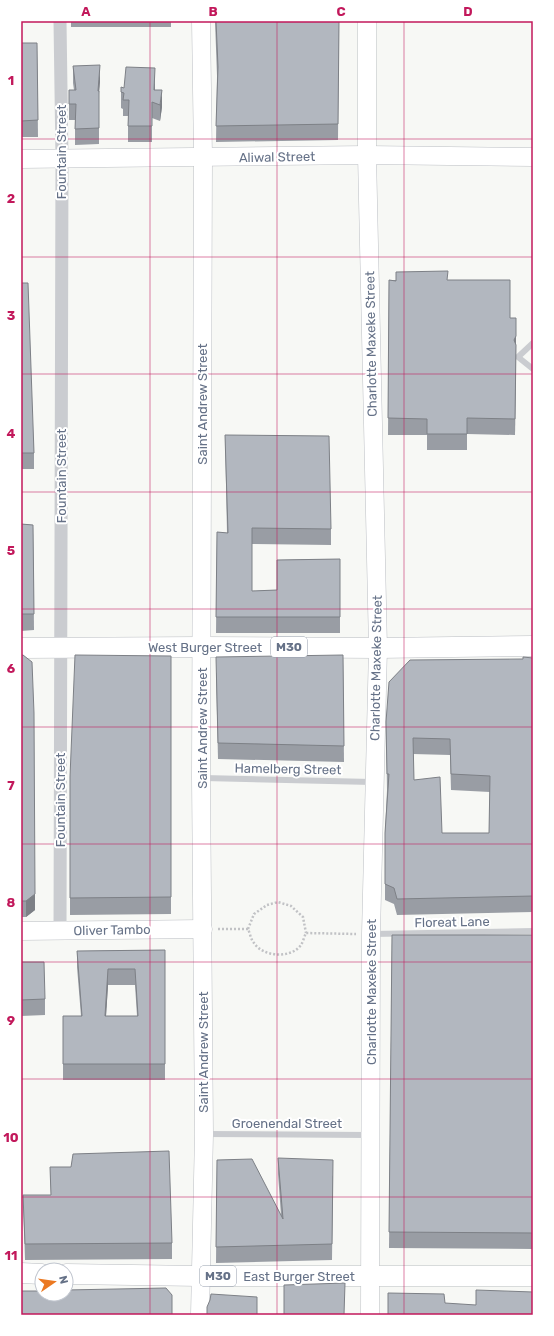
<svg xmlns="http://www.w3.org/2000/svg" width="554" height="1336" font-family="Rubik,sans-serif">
  <rect width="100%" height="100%" fill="#f7f8f5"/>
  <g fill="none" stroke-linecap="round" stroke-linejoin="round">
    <defs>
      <g id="secondary">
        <path d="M367,21V155L378,648L371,934L370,1315"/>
        <path d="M21,159L367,155L533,157"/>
        <path d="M21,931L203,929"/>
        <path d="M200,1315L204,1134L201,778L203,157L201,21"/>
      </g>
      <g id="primary">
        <path d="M21,648L201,647L378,648L533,646"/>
        <path d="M21,1273L42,1274"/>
        <path d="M66,1274L200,1276H533"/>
      </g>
    </defs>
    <use href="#secondary" stroke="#bcbfc4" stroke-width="19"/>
    <use href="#primary" stroke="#babdc2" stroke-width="21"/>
    <g stroke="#c1c2c5" stroke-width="2.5" stroke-dasharray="2 2" stroke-linecap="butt">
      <path d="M218,929H248C250,933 251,940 254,943C263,957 291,959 301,945C303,942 304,937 306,933L356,934"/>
      <path d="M248,929L254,914L267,905L278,902L291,906L303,917L306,933"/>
    </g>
    <g stroke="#caccd0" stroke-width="6">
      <path d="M533,343L518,357L533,369"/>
      <path d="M204,778L372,782"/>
      <path d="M373,934L533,931"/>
      <path d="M205,1134L368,1135"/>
    </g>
    <path stroke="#caccd0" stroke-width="13" d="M60,931L62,159L60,21"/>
    <use href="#secondary" stroke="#fff" stroke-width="18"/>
    <use href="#primary" stroke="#fff" stroke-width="20"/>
  </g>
  <g fill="#999da4" fill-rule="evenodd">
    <rect x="71" y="21" width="100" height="6"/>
    <path d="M215,21H339L338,140L216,142L217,76Z"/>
    <path d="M21,43H37L38,137H21Z"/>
    <path d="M73,66L100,81L99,91V144L75,145V120H69V90H74L73,83Z"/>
    <path d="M155,84V90L162,107L160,121L152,118V142H128V116H123V109L121,108V92L124,88Z"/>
    <path d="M389,280H448L510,318H516L515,435L467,434V450H427V435H388Z"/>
    <path d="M21,283L34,453V469H21Z"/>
    <path d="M225,435L331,529V545L252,544V591L277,590V560L340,559V633H216L217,532L227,533Z"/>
    <path d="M21,524L33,525L34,630L21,631Z"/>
    <path d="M21,655L35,910L26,917H21Z"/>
    <path d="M343,655L344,762L218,759L216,673Z"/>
    <path d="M171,656V914L70,915V777Z"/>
    <path d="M533,658V912L397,915L394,904L385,900V833L387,790L386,722ZM413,754L450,755L451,790L490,792L489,833H442L414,780Z"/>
    <path d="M392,935H533V1249L389,1248Z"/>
    <path d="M165,950V1080H63V1016H81L77,967V951ZM108,985H135L137,1016H106Z"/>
    <path d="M21,962L45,999V1015L21,1016Z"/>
    <path d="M278,1158L333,1176L332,1260L216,1263L217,1160L281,1215L278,1174Z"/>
    <path d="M50,1167L172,1243V1259L25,1260L23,1195H51Z"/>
  </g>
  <g fill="#7d8086">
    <path d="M100,65V81L98,107V91Z"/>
    <path d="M155,68V84L154,103V90Z"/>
    <path d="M162,90V107L160,121V105Z"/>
    <path d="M516,334L515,435L514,340Z"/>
    <path d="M35,894V910L26,917V901Z"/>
    <path d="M108,969V985L105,1032V1016Z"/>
  </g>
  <g fill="#b2b7bf" stroke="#7d8086" fill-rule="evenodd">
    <path d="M216,21H339L338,124L216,126L218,67Z"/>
    <path d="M21,43H37L38,120L21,121Z"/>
    <path d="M100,65L98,91H99V128L75,129L76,104H69V90H76L73,66Z"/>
    <path d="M126,67L155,68L154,90H162L160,105L152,102V126H128L129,100H123L124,93L121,92V87L124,88Z"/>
    <path d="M448,271L447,280H510V318H516V336L514,340L516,345L515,419L467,418V434H427V419L388,418L389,280L396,281V272Z"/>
    <path d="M21,283H28L34,453H21Z"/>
    <path d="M225,435L329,436L331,529L252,528V591L277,590V560L340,559V617H216L217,532L228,533Z"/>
    <path d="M21,524L33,525L34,614H21Z"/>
    <path d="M21,655H23L32,662L34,713L35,894L26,901H21Z"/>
    <path d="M75,655L171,656V897L70,898V777Z"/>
    <path d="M343,655L344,746L218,743L216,657Z"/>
    <path d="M523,657L533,658V896L397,899L394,888L385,884V833L389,774H387L386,722L389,682L410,660L523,659ZM413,738L450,739L451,774L490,776L489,833H442L440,777L414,780Z"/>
    <path d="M392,935H533V1233L389,1232Z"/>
    <path d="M165,950V1064H63V1016H82L77,951ZM108,969H135L138,1016H105Z"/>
    <path d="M21,962H44L45,999L21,1000Z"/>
    <path d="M169,1151L172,1243L25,1244L23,1195H51L50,1167H71L73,1154Z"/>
    <path d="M278,1158L333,1160L332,1244L216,1247L217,1160L252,1159L283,1219Z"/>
    <path d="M345,1283L344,1315H284V1285Z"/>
    <path d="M166,1288L172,1295V1315H21V1291H42V1294H66V1290Z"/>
    <path d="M476,1290L533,1292V1315H388V1293L444,1294L445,1303L476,1305Z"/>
    <path d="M211,1294L257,1297V1315H207V1307L210,1300Z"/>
  </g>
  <path fill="none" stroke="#c2185b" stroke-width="1" stroke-opacity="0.55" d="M150,21V1315M277,21V1315M404,21V1315M21,139H533M21,257H533M21,374H533M21,492H533M21,609H533M21,727H533M21,844H533M21,962H533M21,1079H533M21,1197H533"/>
  <g text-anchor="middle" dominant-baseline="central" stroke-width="4" stroke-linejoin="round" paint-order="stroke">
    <g fill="#fff" stroke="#939cab" stroke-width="1">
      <rect x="271" y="637" width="36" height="20" rx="3"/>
      <rect x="200" y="1266" width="36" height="20" rx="3"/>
    </g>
    <g font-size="12" font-weight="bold" fill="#657187">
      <text x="289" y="647">M30</text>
      <text x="218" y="1276">M30</text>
    </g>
    <g font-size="13" fill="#657187" stroke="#fff">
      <text transform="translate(61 152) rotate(-90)">Fountain Street</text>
      <text transform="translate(277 157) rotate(-1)">Aliwal Street</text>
      <text transform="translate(371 344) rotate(-91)">Charlotte Maxeke Street</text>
      <text transform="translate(202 404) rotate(-90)">Saint Andrew Street</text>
      <text transform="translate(61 476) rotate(-90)">Fountain Street</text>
      <text x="205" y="647">West Burger Street</text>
      <text transform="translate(376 668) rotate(-89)">Charlotte Maxeke Street</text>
      <text transform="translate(202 728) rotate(-90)">Saint Andrew Street</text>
      <text transform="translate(288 769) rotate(1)">Hamelberg Street</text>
      <text transform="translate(60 800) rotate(-90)">Fountain Street</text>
      <text transform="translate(452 922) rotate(-1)">Floreat Lane</text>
      <text transform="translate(112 930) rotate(-1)">Oliver Tambo</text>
      <text transform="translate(371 992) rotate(-90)">Charlotte Maxeke Street</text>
      <text transform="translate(203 1052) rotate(-90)">Saint Andrew Street</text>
      <text x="287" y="1123">Groenendal Street</text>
      <text x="299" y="1276">East Burger Street</text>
    </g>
  </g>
  <rect width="554" height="1336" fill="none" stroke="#ffffff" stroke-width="44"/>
  <g transform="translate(54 1282) rotate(77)"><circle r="19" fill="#ffffff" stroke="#c1c6cf"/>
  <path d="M0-3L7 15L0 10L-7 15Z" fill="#eb7922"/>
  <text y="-6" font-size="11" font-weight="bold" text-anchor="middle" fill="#657187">N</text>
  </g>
  <rect x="22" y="22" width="510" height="1292" fill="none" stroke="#c2185b" stroke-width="1.5"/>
  <g font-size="13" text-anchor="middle" font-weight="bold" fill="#c2185b">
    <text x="86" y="16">A</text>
    <text x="213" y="16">B</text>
    <text x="341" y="16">C</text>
    <text x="468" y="16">D</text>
    <text x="11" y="85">1</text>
    <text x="11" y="203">2</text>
    <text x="11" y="320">3</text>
    <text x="11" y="438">4</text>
    <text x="11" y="555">5</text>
    <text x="11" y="673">6</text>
    <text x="11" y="790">7</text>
    <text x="11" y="907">8</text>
    <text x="11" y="1025">9</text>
    <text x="11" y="1142">10</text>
    <text x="11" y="1260">11</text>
  </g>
</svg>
